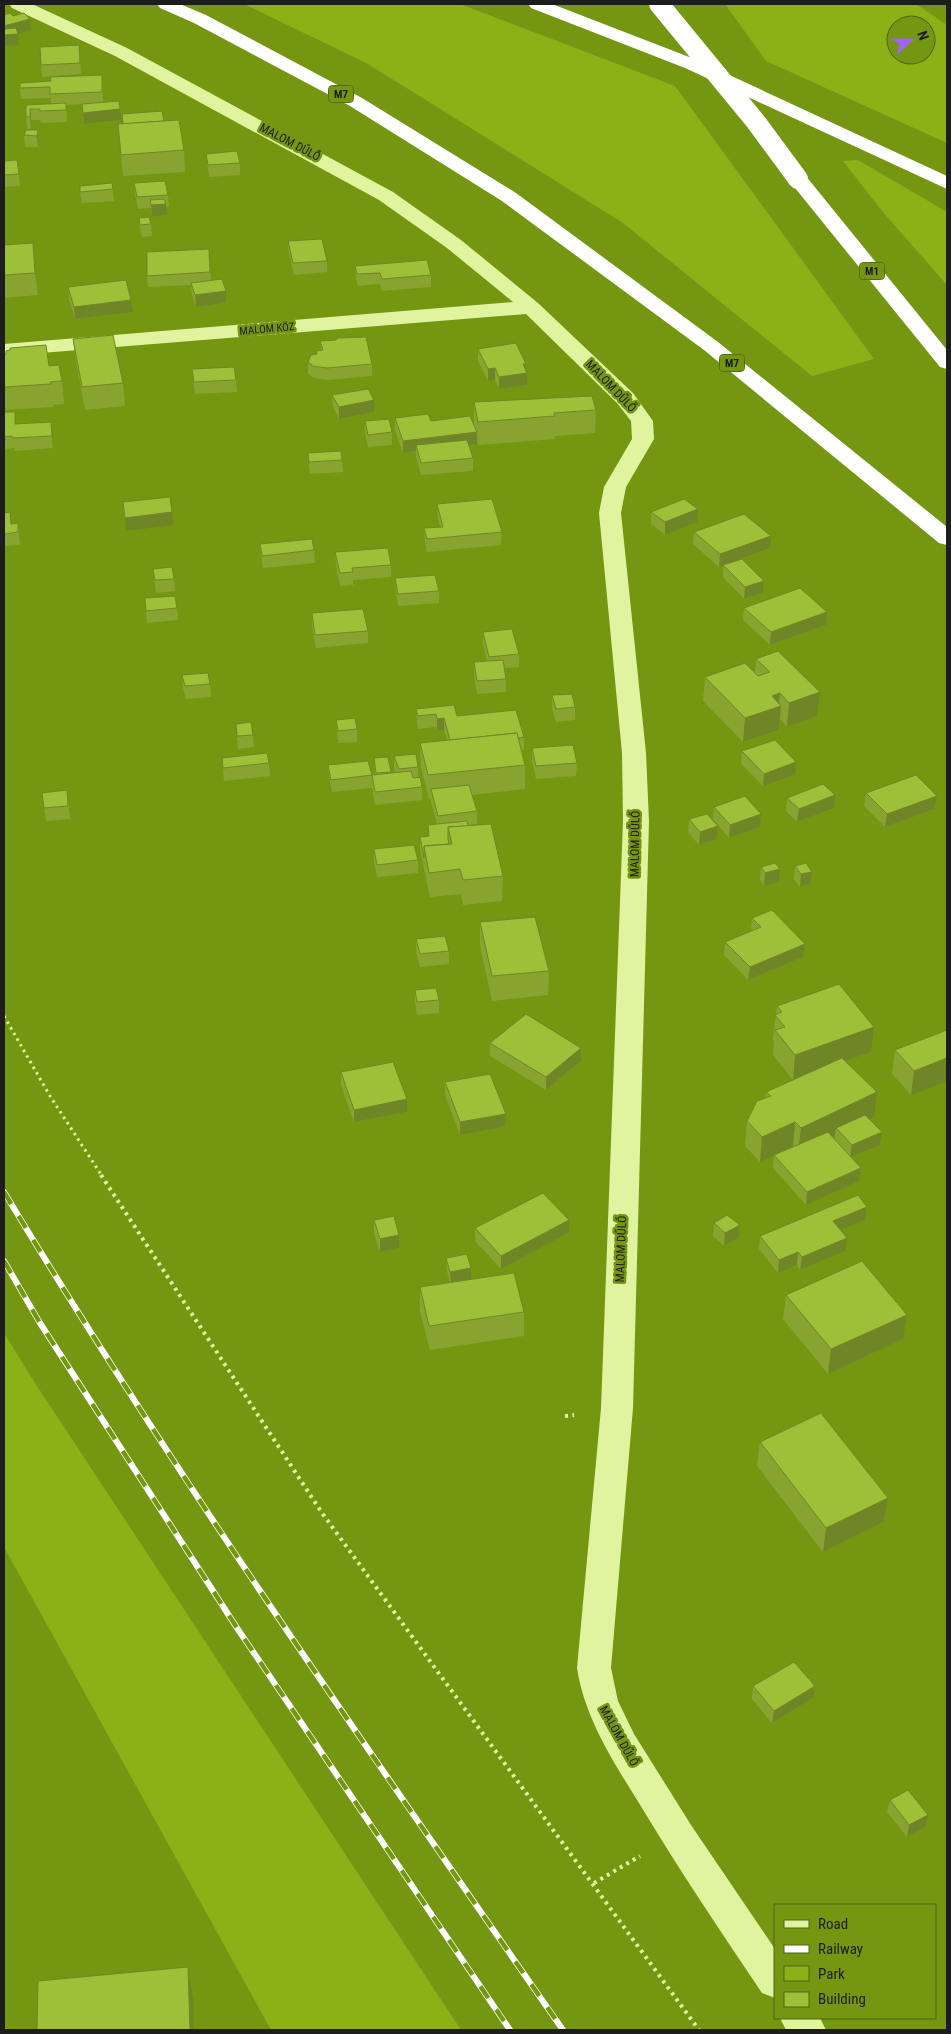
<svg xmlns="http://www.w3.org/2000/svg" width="951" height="2034" font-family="'Roboto Condensed',sans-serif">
  <rect width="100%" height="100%" fill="#749610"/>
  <g fill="#8cb117" fill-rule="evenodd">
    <path d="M244,4H460L675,86L874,359L812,376L623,223L368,64Z"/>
    <path d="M725,4H916L947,25V143L766,61ZM896,25H926V55H896Z"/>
    <path d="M858,160L947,212V285L882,211L843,161Z"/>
    <path d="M4,1333L35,1383L461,2030H271L4,1547Z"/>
  </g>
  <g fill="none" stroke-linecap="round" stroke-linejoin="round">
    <path stroke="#e0f49f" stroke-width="3" stroke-dasharray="2.5 4" stroke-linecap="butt" d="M4,1016L50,1096L102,1176"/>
    <g stroke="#e0f49f" stroke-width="4" stroke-dasharray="3 4.5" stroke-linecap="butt">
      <path d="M101,1175L322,1513L699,2030"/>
      <path d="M565,1416L574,1415"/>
      <path d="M594,1883L640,1856"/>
    </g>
    <g fill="#e0f49f" fill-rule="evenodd">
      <path d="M9,4H32L127,48L393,192L461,240L538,303L633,393L653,421L654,439L626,487L621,513L646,753L649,821L633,1408L611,1668L618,1701L634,1734L691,1825L775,1949V1998L762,1993C721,1932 680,1871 642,1808C615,1764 585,1720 577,1668L601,1408L623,821L622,753L599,513L604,487L632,439L631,421L617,403L526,314L4,356V344L513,302L447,248L379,200L115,56L12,8Z"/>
      <path d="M780,2018H820L826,2030H786Z"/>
    </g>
    <g fill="#fff" fill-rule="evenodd">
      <path d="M157,4H180L206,15L362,98L516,193L718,342L947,527V545L939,543L704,350L502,201L350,106L194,23L160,8Z"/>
      <path d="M528,4H552L697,60L947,176V189L685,68L531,8Z"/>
      <path d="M798,173L805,175L947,350V369L940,367L791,183L788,179L791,175Z"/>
    </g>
    <defs>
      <g id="rail">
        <path d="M4,1192C178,1480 371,1754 563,2030"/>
        <path d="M4,1261L40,1323L237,1628L510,2030"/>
      </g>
    </defs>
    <use href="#rail" stroke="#fff" stroke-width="6"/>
    <use href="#rail" stroke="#749610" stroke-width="4.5" stroke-dasharray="14" stroke-linecap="butt"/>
    <path stroke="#fff" stroke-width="20" d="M659,4L756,122L798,179"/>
  </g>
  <g fill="#88a430" fill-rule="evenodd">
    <path d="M80,56L81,74L42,77L41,65Z"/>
    <path d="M102,75L103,102L121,120L84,124L82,104L66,105L67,122L41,123L40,120H31V129H27L26,117V105L51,104V98L21,99L20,88L51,81Z"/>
    <path d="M122,114L164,121L184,150L185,172L123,176L118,124H123Z"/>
    <path d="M38,130L39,141L38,147H25L24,135Z"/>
    <path d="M206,154L240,163V175L209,177Z"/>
    <path d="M17,160L20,186L4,187V161Z"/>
    <path d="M112,183L114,201L82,203L80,192Z"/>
    <path d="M134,183L168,195L169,206L166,207L167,215L152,217L151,208L138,209L135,195Z"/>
    <path d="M139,218L151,224L152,236L142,237L140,229Z"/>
    <path d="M288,241L327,261V272L294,275L289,253Z"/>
    <path d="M33,243L38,295L4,298V245Z"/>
    <path d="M210,261L211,281L226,303L196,307L192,295L191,285L148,287L147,276Z"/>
    <path d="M355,266L431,275V287L382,291L380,284L358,286L356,278Z"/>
    <path d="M68,287L133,312L75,319L69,299Z"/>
    <path d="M73,339L123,383L125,406L85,410L76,362Z"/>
    <path d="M320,341L372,364V376L328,380L314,378L308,374V362L316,354V351H321Z"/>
    <path d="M478,349L526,370L527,385L499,389L495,380L488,381L478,361Z"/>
    <path d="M4,355L49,366L62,381L64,404L53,405V407L4,410Z"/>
    <path d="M192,369L236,380L237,392L195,394Z"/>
    <path d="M332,395L374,400V412L339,419L333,407Z"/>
    <path d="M474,402L596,410L595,433L555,436V439L478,445L477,437V444L469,445L473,458V471L421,475L416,457V451L403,453L395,430V418L474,424Z"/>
    <path d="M4,412L16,424L51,422L53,448L14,451V448L4,449Z"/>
    <path d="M365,421L392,432V445L368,447L365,433Z"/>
    <path d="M308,453L342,460L343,472L310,474Z"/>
    <path d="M437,504L502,532L501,545L427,552L425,541L424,528L440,527L438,517Z"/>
    <path d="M651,512L697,522L665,535L651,524Z"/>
    <path d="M4,513L12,524L18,523L20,545L4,546Z"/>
    <path d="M694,532L770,548L730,563L764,581L763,593L744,599L723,577V565L719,567L693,544Z"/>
    <path d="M260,544L314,550L315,563L263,568L261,557Z"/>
    <path d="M335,552L391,565V577L353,580V585L340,586L336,565Z"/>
    <path d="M153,569L174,579L175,591L156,593Z"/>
    <path d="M395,578L439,591V603L398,606L396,590Z"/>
    <path d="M145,598L177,608L178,620L147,623Z"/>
    <path d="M744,608L826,625L770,645L743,620Z"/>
    <path d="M312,613L368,631V643L316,648L312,626Z"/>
    <path d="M483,632L519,654V667L504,668L506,679V692L477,694L474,675V662L487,661L483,645Z"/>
    <path d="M756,659L817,716L787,727L780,719L779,730L743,742L703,701L705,677L755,673Z"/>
    <path d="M182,675L210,684L211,697L186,699L183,688Z"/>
    <path d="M552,695L575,707V720L556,722L552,708Z"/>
    <path d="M416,709L457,716L524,737V750H521L525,765V789L472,795L477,811V824L468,825L503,876L502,901L463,905L461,894L430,897L420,849V837L428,836V825L437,824L431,802V799H429L421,767L420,743L447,740L444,730L437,731L436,727L418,729L417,722Z"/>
    <path d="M336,720L357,729V742L338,743Z"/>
    <path d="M236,724L253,735L254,747L238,749Z"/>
    <path d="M532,748L577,763L576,776L536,779L532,761Z"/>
    <path d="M742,751L795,775L763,786L741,764Z"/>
    <path d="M394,756L418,767V777L422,787V800L375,805L372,788L332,792L329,777L328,765L372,775H375L374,758L388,757L391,773H396L394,769Z"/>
    <path d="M222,758L269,763L270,776L224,781Z"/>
    <path d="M67,790L70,819L46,821L42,793Z"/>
    <path d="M866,793L937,796L935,809L885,827L864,806Z"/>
    <path d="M787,798L834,808L797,822L786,811Z"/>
    <path d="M714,807L760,827L729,838L713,819Z"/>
    <path d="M689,819L717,839L699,845L688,832Z"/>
    <path d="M374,849L418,860V873L377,877L374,862Z"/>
    <path d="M795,866L810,884L800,887L794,879Z"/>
    <path d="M761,867L780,869L779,882L764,886L760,880Z"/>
    <path d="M752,918L805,944L803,957L748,980L724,955L725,942L751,931Z"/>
    <path d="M480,922L549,971L548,995L492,1001L480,946Z"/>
    <path d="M416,939L449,951V964L420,967L416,952Z"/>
    <path d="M415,990L439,1000V1013L417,1015L415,1003Z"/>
    <path d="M777,1006L871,1052L846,1061L874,1117L869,1119L882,1132L880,1145L851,1158L861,1168L859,1181L806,1205L773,1168L774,1155L760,1162L745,1146L747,1121L765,1098L766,1092L793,1080L773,1055L774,1041L773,1039ZM835,1135V1140L832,1136Z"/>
    <path d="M947,1030L911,1095L892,1074L895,1050Z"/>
    <path d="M490,1043L581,1048V1061L546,1090L490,1056Z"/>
    <path d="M341,1072L407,1099V1112L354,1122L341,1085Z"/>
    <path d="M445,1082L505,1127L460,1135L445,1095Z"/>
    <path d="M867,1207L865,1220L841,1230L845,1251L800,1270L797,1265L778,1273L759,1249L760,1236Z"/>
    <path d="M374,1220L399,1248L380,1252L374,1233Z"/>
    <path d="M569,1220V1233L501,1269L475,1241V1228Z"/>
    <path d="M714,1223L738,1238L724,1246L713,1236Z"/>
    <path d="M446,1258L471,1268V1280L524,1312V1336L430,1350L420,1312V1287L450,1283L447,1271Z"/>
    <path d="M786,1295L903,1339L828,1374L783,1319Z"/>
    <path d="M760,1442L888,1498L884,1522L823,1552L757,1466Z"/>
    <path d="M753,1686L813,1698L772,1723L752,1699Z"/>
    <path d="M890,1800L925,1827L907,1837L887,1812Z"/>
  </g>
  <g fill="#6f8627">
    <path d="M30,19L31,30L18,34L19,45L4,46V26Z"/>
    <path d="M30,109L31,120V129L30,117Z"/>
    <path d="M120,109L121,120L84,124L83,113Z"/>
    <path d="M38,130L39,141L38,147L37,136Z"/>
    <path d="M166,204L167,215L152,217L151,205Z"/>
    <path d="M33,243L35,265L38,295L35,273Z"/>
    <path d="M226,291V303L196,307L195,295Z"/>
    <path d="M131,300L133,312L75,319L74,307Z"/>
    <path d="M523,364H526V373H527V385L499,389V377Z"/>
    <path d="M495,368V380L488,381V369Z"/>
    <path d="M374,400V412L339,419V407Z"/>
    <path d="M51,422L53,434V448L52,436Z"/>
    <path d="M477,432V444L418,451L416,445V451L403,453V441Z"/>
    <path d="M698,509L697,522L665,535V522Z"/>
    <path d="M172,512L173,525L126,531L125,518Z"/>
    <path d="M771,536L770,548L719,567L720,554Z"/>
    <path d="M764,581L763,593L744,599L745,587Z"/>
    <path d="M827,612L826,625L770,645L771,632Z"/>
    <path d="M820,692L817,716L787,727L789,703Z"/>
    <path d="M780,693L779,706H781L779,730L743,742L745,718L772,696Z"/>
    <path d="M444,718V730L437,731V719Z"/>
    <path d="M796,762L795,775L763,786L764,774Z"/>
    <path d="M835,795L834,808L797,822L799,809Z"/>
    <path d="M937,796L935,809L885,827L887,814Z"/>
    <path d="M761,814L760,827L729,838L730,825Z"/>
    <path d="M718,826L717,839L699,845L700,832Z"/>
    <path d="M780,869L779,882L764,886L765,873Z"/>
    <path d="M812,872L810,884L800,887L801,874Z"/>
    <path d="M805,944L803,957L748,980L750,967Z"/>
    <path d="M874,1027L871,1052L793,1080L795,1055Z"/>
    <path d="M581,1048V1061L546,1090V1077Z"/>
    <path d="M947,1058V1081L911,1095L914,1071Z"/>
    <path d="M877,1092L874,1117L840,1132L836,1128L835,1135L798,1152L801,1128Z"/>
    <path d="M407,1099V1112L354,1122V1110Z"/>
    <path d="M506,1114L505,1127L460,1135V1122Z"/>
    <path d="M795,1122L793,1147L760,1162L762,1137Z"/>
    <path d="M882,1132L880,1145L850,1158L852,1145Z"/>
    <path d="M861,1168L859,1181L806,1205L807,1192Z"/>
    <path d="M867,1207L865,1220L832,1234L833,1221Z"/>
    <path d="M569,1220V1233L501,1269V1256Z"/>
    <path d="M740,1225L738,1238L724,1246L725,1233Z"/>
    <path d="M399,1235V1248L380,1252V1239Z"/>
    <path d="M847,1238L845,1251L800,1270L802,1257Z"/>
    <path d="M798,1252L797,1265L778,1273L779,1260Z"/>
    <path d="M471,1268V1281L451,1285L450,1272Z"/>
    <path d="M907,1315L903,1339L828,1374L831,1349Z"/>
    <path d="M888,1498L884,1522L823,1552L826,1528Z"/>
    <path d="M815,1686L813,1698L772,1723L774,1711Z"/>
    <path d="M928,1815L925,1827L907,1837L909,1825Z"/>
    <path d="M188,1967L193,1998L194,2030H190Z"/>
  </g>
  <g fill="#9ebf38" stroke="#6f8627">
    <path d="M10,13L13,16L24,13L30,19L4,26V15Z"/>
    <path d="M16,28L18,34L4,35V29Z"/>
    <path d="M79,45L80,63L41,65L40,47Z"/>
    <path d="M102,75V92L50,94V87L20,88V83L51,81L50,77Z"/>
    <path d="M119,101L120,109L83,113L82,104Z"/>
    <path d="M66,103V110L40,111V109H30V117H26V105Z"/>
    <path d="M162,111L164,121L123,124L122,114Z"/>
    <path d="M179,120L184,150L121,155L118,124Z"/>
    <path d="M26,130H38L37,136L24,135Z"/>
    <path d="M237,151L240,163L208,165L206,154Z"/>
    <path d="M17,160L19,174L4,175V161Z"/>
    <path d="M165,181L168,195L137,197L134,183Z"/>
    <path d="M112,183L113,189L80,192V186Z"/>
    <path d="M164,199L166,204L151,205L150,200Z"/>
    <path d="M149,217L151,224L140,225L139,218Z"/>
    <path d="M322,239L327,261L293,263L288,241Z"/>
    <path d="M33,243L35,273L4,275V245Z"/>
    <path d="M209,249L210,272L147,276V252Z"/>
    <path d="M427,260L431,275L382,279L380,273L357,274L355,266Z"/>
    <path d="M222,279L226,291L195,295L191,283Z"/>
    <path d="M126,280L131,300L74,307L68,287Z"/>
    <path d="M113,335L123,383L82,387L73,339Z"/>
    <path d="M366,337L372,364L327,368L313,366L308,362L311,355L317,354L316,351L323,350L320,341L336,340L338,338Z"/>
    <path d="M516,343L526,364H523L527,373L499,377L495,368L488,369L478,349Z"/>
    <path d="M46,345L49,366L59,365L62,381L50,382L51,384L4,387V355L6,354V351L10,350V348Z"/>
    <path d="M234,367L236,380L194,382L192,369Z"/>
    <path d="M368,389L374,400L339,407L332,395Z"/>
    <path d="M592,396L596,410L554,413L555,416L478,422L474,402Z"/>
    <path d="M4,412H15V424L51,422L52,436L13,438L12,436L4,437Z"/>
    <path d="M428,414L431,421L470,416L477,432L403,441L395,418Z"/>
    <path d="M389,419L392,432L368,435L365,421Z"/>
    <path d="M467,440L473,458L421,463L416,445Z"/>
    <path d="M341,451L342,460L309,462L308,453Z"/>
    <path d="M170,497L172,512L125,518L123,502Z"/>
    <path d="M492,499L502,532L427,539L424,528L443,527L437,504Z"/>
    <path d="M684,499L698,509L665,522L651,512Z"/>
    <path d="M10,512L11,524L18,523V532L4,534V513Z"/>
    <path d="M744,514L771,536L720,554L694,532Z"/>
    <path d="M312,539L314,550L262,556L260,544Z"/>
    <path d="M388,548L391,565L352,568L353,572L340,573L335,552Z"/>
    <path d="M742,559L764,581L745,587L723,565Z"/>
    <path d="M172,567L174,579L155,580L153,569Z"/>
    <path d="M435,575L439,591L398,594L395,578Z"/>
    <path d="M800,588L827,612L771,632L744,608Z"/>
    <path d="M175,596L177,608L146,611L145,598Z"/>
    <path d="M363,609L368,631L315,635L312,613Z"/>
    <path d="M512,629L519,654L489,657L483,632Z"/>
    <path d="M778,651L820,692L789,703L780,693L772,696L781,706L745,718L705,677L745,663L758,676L770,672L756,659Z"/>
    <path d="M503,660L506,679L477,681L474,662Z"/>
    <path d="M208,673L210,684L185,686L182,675Z"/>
    <path d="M572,694L575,707L556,709L552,695Z"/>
    <path d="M454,705L457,716L516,710L524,737L518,738L517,733L450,740L444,718L437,719L436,714L418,716L416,709Z"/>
    <path d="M355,718L357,729L338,731L336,720Z"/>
    <path d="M251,722L253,735L237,736L236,724Z"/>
    <path d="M517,733L525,765L428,775L420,743Z"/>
    <path d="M775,740L796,762L764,774L742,751Z"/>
    <path d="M573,745L577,763L536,766L532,748Z"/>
    <path d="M267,753L269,763L223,768L222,758Z"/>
    <path d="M416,754L418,767L399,769L394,756Z"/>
    <path d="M388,757L391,772L376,773L374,758Z"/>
    <path d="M368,761L372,775L331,780L328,765Z"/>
    <path d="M411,771L413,778L420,777L422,787L375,792L372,775Z"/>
    <path d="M916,775L937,796L887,814L866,793Z"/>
    <path d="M823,784L835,795L799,809L787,798Z"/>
    <path d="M469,785L477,811L438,816L431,789Z"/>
    <path d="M67,790L68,806L44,808L42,793Z"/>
    <path d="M745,796L761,814L730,825L714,807Z"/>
    <path d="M707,814L718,826L700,832L689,819Z"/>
    <path d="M467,821L468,826L448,827V839L449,844L424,846V858L420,837L429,836L428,825Z"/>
    <path d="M491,824L503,876L463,880L460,869L429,873L424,846L452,844L448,827Z"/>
    <path d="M414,845L418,860L377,865L374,849Z"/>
    <path d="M775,863L780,869L765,873L761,867Z"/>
    <path d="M806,863L812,872L801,874L795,866Z"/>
    <path d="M772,910L805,944L750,967L725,942L761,927L752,918Z"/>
    <path d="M535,917L549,971L492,976L480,922Z"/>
    <path d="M445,936L449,951L420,954L416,939Z"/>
    <path d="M839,984L874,1027L795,1055L775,1030L785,1027L775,1015L782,1012L777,1006Z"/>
    <path d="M436,988L439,1000L417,1002L415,990Z"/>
    <path d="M526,1014L581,1048L546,1077L490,1043Z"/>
    <path d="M947,1030V1058L914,1071L895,1050Z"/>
    <path d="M842,1058L877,1092L801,1128L795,1122L762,1137L747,1121L757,1101L771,1096L766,1092Z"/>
    <path d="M393,1062L407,1099L354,1110L341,1072Z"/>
    <path d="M490,1074L506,1114L460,1122L445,1082Z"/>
    <path d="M865,1115L882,1132L852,1145L836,1128Z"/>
    <path d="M828,1132L861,1168L807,1192L774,1155Z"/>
    <path d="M543,1193L569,1220L501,1256L475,1228Z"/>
    <path d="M858,1195L867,1207L833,1221L847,1238L802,1257L798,1252L779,1260L760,1236Z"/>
    <path d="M727,1215L740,1225L725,1233L714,1223Z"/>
    <path d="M394,1216L399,1235L380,1239L374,1220Z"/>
    <path d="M467,1254L471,1268L450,1272L446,1258Z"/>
    <path d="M862,1261L907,1315L831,1349L786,1295Z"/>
    <path d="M514,1273L524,1312L429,1326L420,1287Z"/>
    <path d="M821,1413L888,1498L826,1528L760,1442Z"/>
    <path d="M794,1662L815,1686L774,1711L753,1686Z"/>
    <path d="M908,1790L928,1815L909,1825L890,1800Z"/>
    <path d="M188,1967L190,2030H37L38,1981Z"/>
  </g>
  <g text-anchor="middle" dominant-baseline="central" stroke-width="5" stroke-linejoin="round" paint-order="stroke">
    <g fill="#749610" stroke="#374119" stroke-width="1">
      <rect x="328.5" y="85.5" width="25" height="17" rx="4"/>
      <rect x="859.5" y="262.5" width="25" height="17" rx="4"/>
      <rect x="719.5" y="354.5" width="25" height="17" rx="4"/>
    </g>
    <g font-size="11" font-weight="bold" fill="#1d1d1d">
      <text x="341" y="94">M7</text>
      <text x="872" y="271">M1</text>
      <text x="732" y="363">M7</text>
    </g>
    <g font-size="11" fill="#1d1d1d" stroke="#749610">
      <text transform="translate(267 329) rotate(-5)">MALOM KÖZ</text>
    </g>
    <g font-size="12" fill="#1d1d1d" stroke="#749610">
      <text transform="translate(290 142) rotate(28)">MALOM DŰLŐ</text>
      <text transform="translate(611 386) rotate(46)">MALOM DŰLŐ</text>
      <text transform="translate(635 844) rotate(-89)">MALOM DŰLŐ</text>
      <text transform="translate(621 1249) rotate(-88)">MALOM DŰLŐ</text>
      <text transform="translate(619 1736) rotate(61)">MALOM DŰLŐ</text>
    </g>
  </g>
  <rect width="951" height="2034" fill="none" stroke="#1d1d1d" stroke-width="10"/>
  <rect x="774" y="1904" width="162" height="115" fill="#749610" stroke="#516615"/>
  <rect x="784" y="1920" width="25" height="8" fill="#e0f49f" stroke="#516615"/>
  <text x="818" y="1929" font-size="15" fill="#1d1d1d">Road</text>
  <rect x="784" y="1945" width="25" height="8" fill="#ffffff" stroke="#516615"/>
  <text x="818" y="1954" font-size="15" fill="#1d1d1d">Railway</text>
  <rect x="784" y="1966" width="25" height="15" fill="#8cb117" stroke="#516615"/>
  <text x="818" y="1979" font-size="15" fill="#1d1d1d">Park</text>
  <rect x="784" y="1992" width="25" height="15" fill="#9ebf38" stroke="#516615"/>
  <text x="818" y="2004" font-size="15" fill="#1d1d1d">Building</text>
  <g transform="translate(911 40) rotate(69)"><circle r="24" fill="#749610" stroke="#516615"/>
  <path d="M0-4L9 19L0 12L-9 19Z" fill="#a162ff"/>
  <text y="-8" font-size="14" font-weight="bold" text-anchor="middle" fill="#1d1d1d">N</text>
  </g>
</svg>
